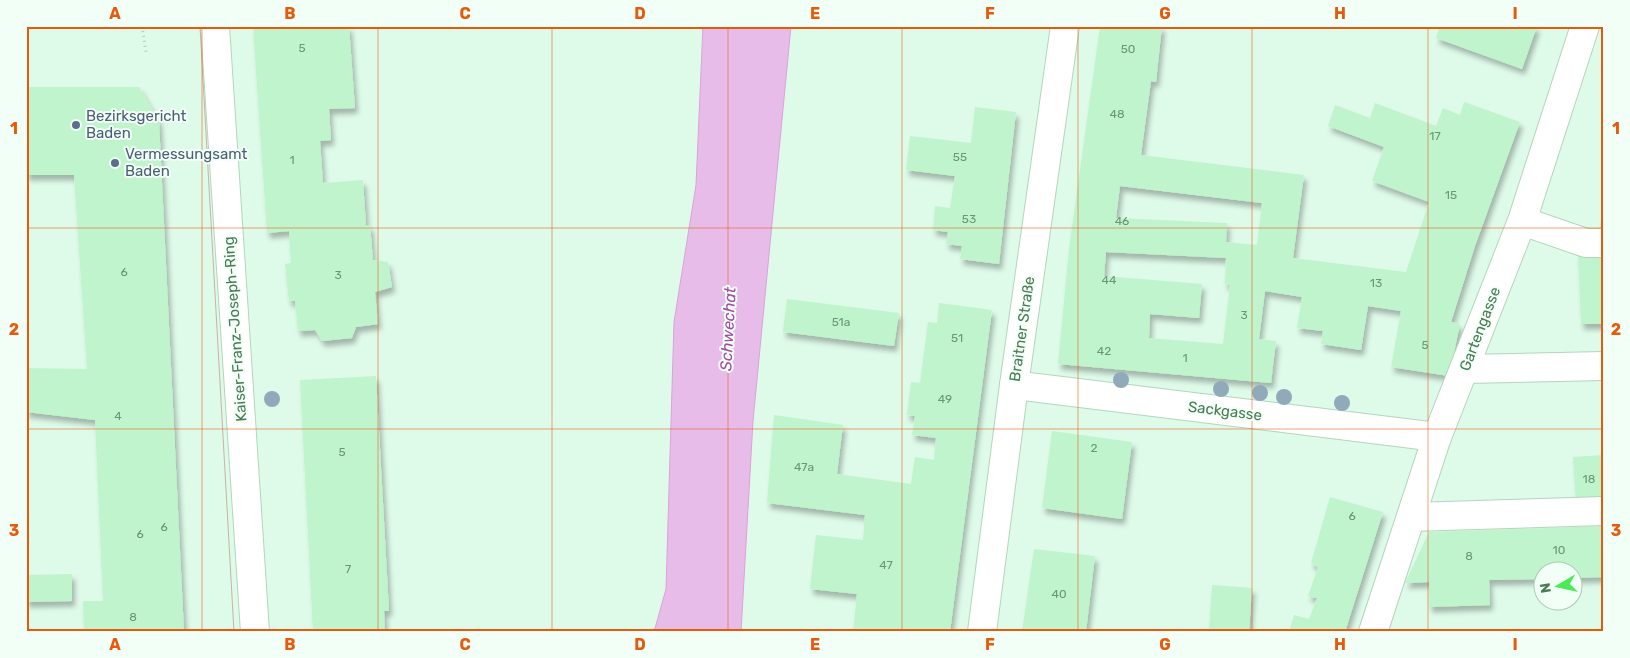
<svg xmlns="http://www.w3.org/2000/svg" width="1630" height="658" font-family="Rubik,sans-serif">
  <defs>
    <filter id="shadow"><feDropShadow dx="3" dy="5.5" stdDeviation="2.5" flood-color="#0004"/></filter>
  </defs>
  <rect width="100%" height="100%" fill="#eafdf3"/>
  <path fill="#defae9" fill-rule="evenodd" d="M26,26H1604V632H26ZM1542,570H1572V600H1542Z"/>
  <path fill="#e8bce9" stroke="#dba2db" d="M703,26H791L753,421L741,632H654L666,589L674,322L696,185Z"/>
  <g fill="#c0f4cc" fill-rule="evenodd" filter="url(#shadow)">
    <path d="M253,26H349L355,108L329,109L331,140L320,141L323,183L363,180L366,226L370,225L373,260L388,262L392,287L375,292L378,324L356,327L352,338L322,341L315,330L298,331L295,301H289L285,264L291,263L289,231L267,233Z"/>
    <path d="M1100,26H1162L1156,82L1151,81L1141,155L1304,175L1293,258L1406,272L1429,202L1372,181L1384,147L1328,126L1335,105L1370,118L1375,103L1436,126L1443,108L1460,115L1464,102L1520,122L1475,246L1451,322L1460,324L1449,376L1391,367L1401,311L1368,306L1361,350L1321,344L1323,331L1297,328L1302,297L1265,291L1259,339L1276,341L1271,383L1058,364L1069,249ZM1120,186L1262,203L1257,245L1226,242L1227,223L1116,218ZM1106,252L1226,258L1225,284L1230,285L1223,344L1149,338L1150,314L1199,318L1202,284L1104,276Z"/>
    <path d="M1440,26H1537L1522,69L1436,38Z"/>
    <path d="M26,87H139L159,121L184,632H84L83,601H103L95,420L26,412V368L87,369L74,175H26Z"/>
    <path d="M975,107L1016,112L999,264L960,259L962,246L946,244L948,232L933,230L935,206L950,208L955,176L906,170L910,136L971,143Z"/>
    <path d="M1603,210L1604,232H1599Z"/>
    <path d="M1578,254H1604V324H1581Z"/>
    <path d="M787,299L899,313L894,346L783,332Z"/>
    <path d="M939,303L992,310L950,632H853L857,594L810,589L816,535L863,540L865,515L767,503L774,415L843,425L837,474L911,484L915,457L934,460L936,438L912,435L915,416L907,415L911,382L920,383L928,322L937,323Z"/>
    <path d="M376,376L389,611H384L385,632H313L300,380Z"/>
    <path d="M1052,431L1132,442L1122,519L1042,508Z"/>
    <path d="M1604,455V500L1576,502L1573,457Z"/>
    <path d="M1330,497L1383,512L1345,632H1289L1294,615L1309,619L1317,598L1308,596L1318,567L1311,563Z"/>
    <path d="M1604,526V577L1572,578V570H1542V579L1489,580L1490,605L1429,607V582L1405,583L1429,532Z"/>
    <path d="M1034,549L1095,556L1086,632H1022Z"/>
    <path d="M72,574V601L26,602V575Z"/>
    <path d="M1212,585L1252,588L1249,632H1209Z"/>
  </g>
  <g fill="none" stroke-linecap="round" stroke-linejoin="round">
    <defs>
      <g id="minor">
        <path d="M215,26L255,632"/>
        <path d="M1522,221L1586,243H1604"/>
        <path d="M1465,369L1604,366"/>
        <path d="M1014,385L1437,437"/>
        <path d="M1411,517L1604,511"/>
        <path d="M982,632L1014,385L1065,26"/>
        <path d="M1373,632L1437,437L1522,221L1585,26"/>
      </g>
    </defs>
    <use href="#minor" stroke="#b4d5bd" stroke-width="30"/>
    <path stroke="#a2daaf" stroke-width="3" stroke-dasharray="1 4" stroke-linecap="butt" d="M142,26L146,52"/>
    <use href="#minor" stroke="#fff" stroke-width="28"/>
    <path stroke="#c9b3a6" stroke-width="1" d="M200,26L234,632"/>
  </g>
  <g fill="#91aaba">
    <circle cx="1121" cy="380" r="8"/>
    <circle cx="1221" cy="389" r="8"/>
    <circle cx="1260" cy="393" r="8"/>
    <circle cx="1284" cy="397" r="8"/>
    <circle cx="272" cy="399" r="8"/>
    <circle cx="1342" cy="403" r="8"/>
  </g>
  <path fill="none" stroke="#e8590c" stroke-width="1" stroke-opacity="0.55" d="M202,26V632M378,26V632M552,26V632M728,26V632M902,26V632M1078,26V632M1252,26V632M1428,26V632M26,228H1604M26,429H1604"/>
  <g fill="#5c6f8a" stroke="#f1fff7" stroke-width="2">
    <circle cx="76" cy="125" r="5"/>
    <circle cx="115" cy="163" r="5"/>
  </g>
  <g text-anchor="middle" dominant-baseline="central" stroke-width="4" stroke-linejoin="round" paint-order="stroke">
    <g font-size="12" fill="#689872">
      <text x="302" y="48">5</text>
      <text x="1128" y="49">50</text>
      <text x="1117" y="114">48</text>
      <text x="1435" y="136">17</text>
      <text x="960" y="157">55</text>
      <text x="292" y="160">1</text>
      <text x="1451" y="195">15</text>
      <text x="969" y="219">53</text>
      <text x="1122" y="221">46</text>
      <text x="124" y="272">6</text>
      <text x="338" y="275">3</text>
      <text x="1109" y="280">44</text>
      <text x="1376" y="283">13</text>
      <text x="1244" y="315">3</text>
      <text x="841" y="322">51a</text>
      <text x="957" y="338">51</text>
      <text x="1425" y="345">5</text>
      <text x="1104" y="351">42</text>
      <text x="1185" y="358">1</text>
      <text x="945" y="399">49</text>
      <text x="118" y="416">4</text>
      <text x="1094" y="448">2</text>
      <text x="342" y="452">5</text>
      <text x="804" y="467">47a</text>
      <text x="1589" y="479">18</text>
      <text x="1352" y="516">6</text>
      <text x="164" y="527">6</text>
      <text x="140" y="534">6</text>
      <text x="1559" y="550">10</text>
      <text x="1469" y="556">8</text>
      <text x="886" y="565">47</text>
      <text x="348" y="569">7</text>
      <text x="1059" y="594">40</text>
      <text x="133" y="617">8</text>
    </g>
    <g font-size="15" fill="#4e5e75" stroke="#f1fff7" text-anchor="start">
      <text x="86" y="116">Bezirksgericht<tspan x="86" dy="17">Baden</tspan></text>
      <text x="125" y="154">Vermessungsamt<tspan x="125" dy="17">Baden</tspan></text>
    </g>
    <g font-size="15" fill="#4b7a54" stroke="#f1fff7">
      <text transform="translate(235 329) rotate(-94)">Kaiser-Franz-Joseph-Ring</text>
      <text transform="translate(1022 329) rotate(-82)">Braitner Straße</text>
      <text transform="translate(1480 329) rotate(-69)">Gartengasse</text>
      <text transform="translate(1225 411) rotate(7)">Sackgasse</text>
    </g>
    <g font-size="16" font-style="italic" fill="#a44ca3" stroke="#f1fff7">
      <text transform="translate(728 329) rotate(-87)">Schwechat</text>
    </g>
  </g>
  <rect width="1630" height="658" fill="none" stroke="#f1fff7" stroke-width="55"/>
  <g transform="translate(1558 586) rotate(261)"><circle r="24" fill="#f1fff7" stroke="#afcab6"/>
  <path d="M0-4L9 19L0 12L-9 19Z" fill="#4beb55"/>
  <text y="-8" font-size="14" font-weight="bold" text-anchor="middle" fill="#4b7a54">N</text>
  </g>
  <rect x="28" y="28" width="1574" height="602" fill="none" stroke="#e8590c" stroke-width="2"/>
  <g font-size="16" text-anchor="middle" font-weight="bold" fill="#e8590c">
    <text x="115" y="19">A</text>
    <text x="290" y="19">B</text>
    <text x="465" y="19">C</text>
    <text x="640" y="19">D</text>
    <text x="815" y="19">E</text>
    <text x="990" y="19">F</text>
    <text x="1165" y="19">G</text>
    <text x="1340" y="19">H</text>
    <text x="1515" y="19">I</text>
    <text x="14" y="134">1</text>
    <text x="1616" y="134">1</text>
    <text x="14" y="335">2</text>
    <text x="1616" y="335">2</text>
    <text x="14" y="536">3</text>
    <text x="1616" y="536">3</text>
    <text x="115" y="650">A</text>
    <text x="290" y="650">B</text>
    <text x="465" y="650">C</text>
    <text x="640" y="650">D</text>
    <text x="815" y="650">E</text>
    <text x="990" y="650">F</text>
    <text x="1165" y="650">G</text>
    <text x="1340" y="650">H</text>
    <text x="1515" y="650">I</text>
  </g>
</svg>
